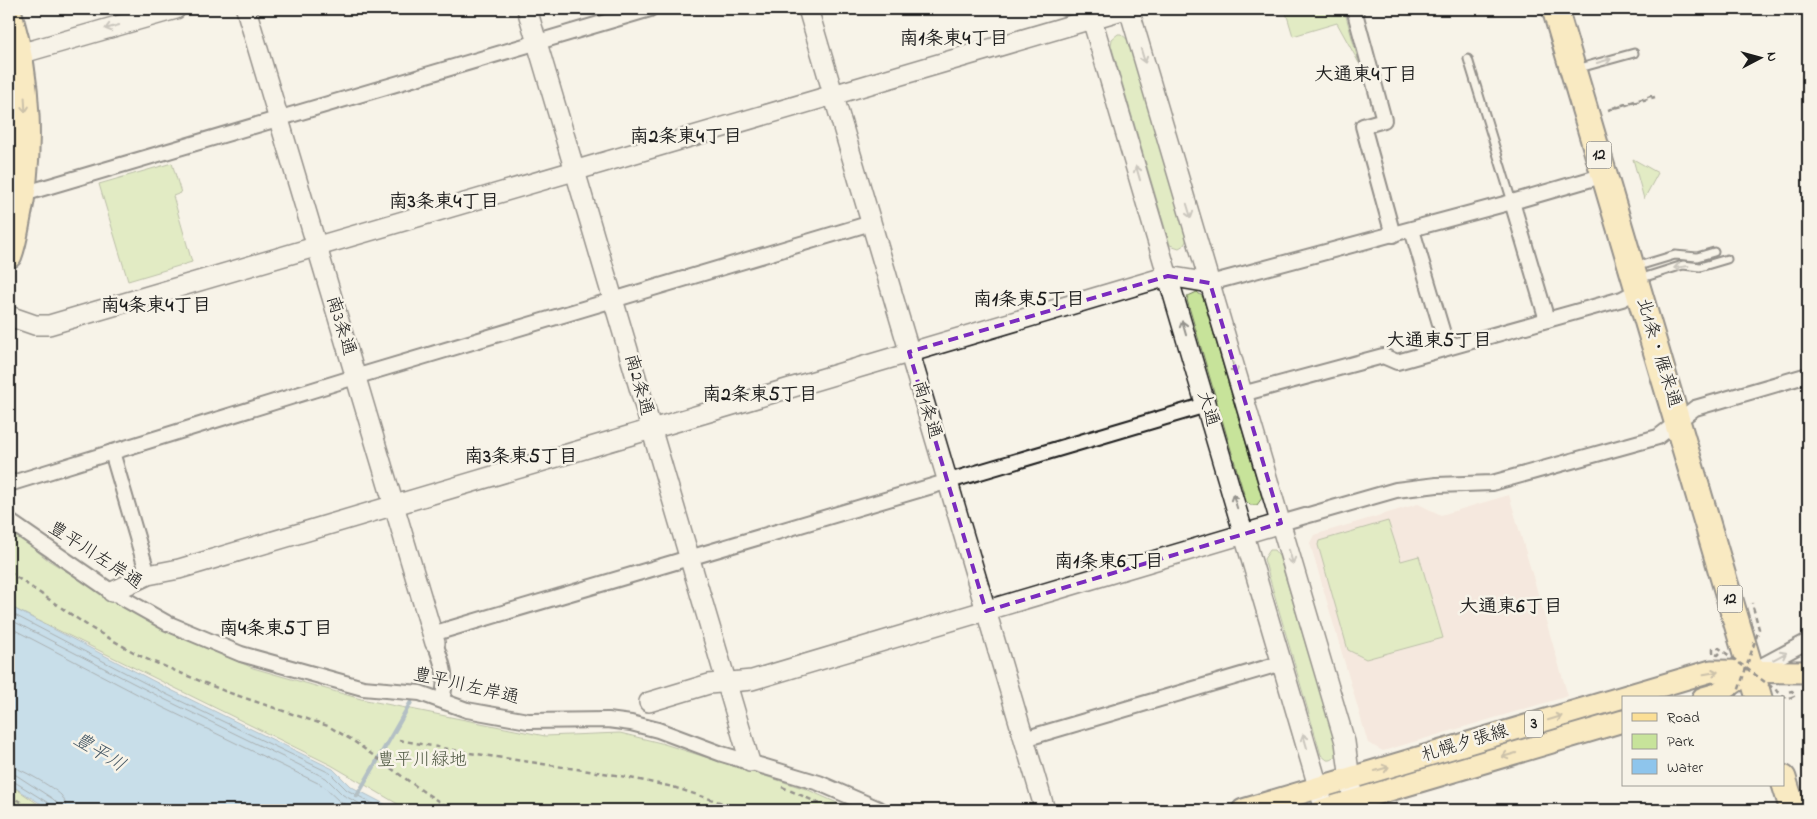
<svg xmlns="http://www.w3.org/2000/svg" width="1817" height="819" font-family="'Indie Flower','Klee One',sans-serif">
  <rect width="100%" height="100%" fill="#f7f3e8"/>
  <filter id="ink" filterUnits="userSpaceOnUse"><feTurbulence type="fractalNoise" baseFrequency=".02" numOctaves="2"/><feDisplacementMap in="SourceGraphic" scale="10" xChannelSelector="R" yChannelSelector="G"/><feConvolveMatrix kernelMatrix="1 2 1 2 8 2 1 2 1" color-interpolation-filters="sRGB"/></filter>
  <g filter="url(#ink)">
    <path fill="#f1dcd2" d="M1509,495L1568,696L1383,751L1368,743L1310,543L1314,535L1418,504L1441,515Z"/>
    <g fill="#c7e39a" stroke="#72805b">
      <path d="M1285,9H1344L1359,63L1337,23L1293,36Z"/>
      <path d="M1118,34H1121L1128,40L1187,239L1184,245L1179,248L1170,245L1111,45L1112,39Z"/>
      <path d="M1633,159L1658,173L1644,199Z"/>
      <path d="M172,163L181,193L173,196L192,262L128,281L99,184Z"/>
      <path d="M1197,292L1203,297L1262,498L1257,505H1250L1246,501L1187,300L1188,296Z"/>
      <path d="M1388,521L1401,561L1419,556L1443,638L1366,659L1348,650L1318,545L1319,541Z"/>
      <path d="M9,530L22,539L48,560L151,623L253,668L361,699L545,736L620,733L661,743L806,789L853,810H408L331,765L9,606Z"/>
      <path d="M1270,550H1274L1279,556L1338,751C1336,757 1333,761 1327,760L1321,755L1264,559Z"/>
      <path d="M9,784L47,810H9Z"/>
    </g>
    <path fill="#8ec5ec" stroke="#608199" d="M9,606L171,690L333,769L350,786L396,810H51L9,784Z"/>
    <g fill="none" stroke-linecap="round" stroke-linejoin="round">
      <g stroke="#4a606f" stroke-width="1">
        <path d="M9,612L168,695L330,773L347,790L385,810"/>
        <path d="M9,619L166,700L326,778L343,795L372,810"/>
        <path d="M9,627L162,707L322,785L339,801L356,810"/>
        <path d="M9,766C19,767 54,788 61,795C65,800 66,805 66,810"/>
        <path d="M9,774L16,775L53,799L57,803L59,810"/>
        <path d="M9,780L13,781L50,804L52,810"/>
      </g>
      <path stroke="#608199" stroke-width="4.5" d="M357,796L411,702"/>
      <defs>
        <g id="lane">
          <path d="M1468,59L1512,202"/>
          <path d="M1576,69L1634,53"/>
          <path d="M1635,267L1675,255L1697,257L1714,252"/>
          <path d="M1639,279L1683,265L1700,267L1727,259"/>
        </g>
        <g id="street">
          <path d="M1354,9L1384,120L1363,126L1393,235"/>
          <path d="M23,194L650,9"/>
          <path d="M1512,202L1547,320"/>
          <path d="M1412,230L1447,347"/>
          <path d="M1210,283L1512,202L1605,175"/>
          <path d="M1242,394L1383,356L1397,362L1622,299L1639,290"/>
          <path d="M112,452L148,575"/>
          <path d="M9,484L355,377L871,223"/>
          <path d="M9,521L112,592L167,623L241,654L363,688L420,693L467,710L528,721L608,720L631,723L658,730L722,754L819,783L881,810"/>
          <path d="M1281,523L1396,490L1437,485L1492,483L1658,437L1695,408L1808,375"/>
          <path d="M432,634L1206,405"/>
          <path d="M435,643C443,665 448,677 442,700"/>
          <path d="M1754,670L1808,641"/>
          <path d="M1024,739L1282,663"/>
        </g>
        <g id="secondary">
          <path d="M246,9L435,643"/>
          <path d="M527,9L750,762"/>
          <path d="M808,9L1045,810"/>
          <path d="M1089,9L1325,810"/>
          <path d="M1129,9L1345,742L1354,810"/>
          <path d="M9,57L176,9"/>
          <path d="M9,316L35,325H49L1126,9"/>
          <path d="M112,592L148,575L179,569L1168,276L1210,283"/>
          <path d="M649,702L709,684L752,680L1281,523"/>
        </g>
        <g id="primary">
          <path d="M1703,698L1717,694L1751,671"/>
          <path d="M1243,810L1711,671L1808,672"/>
          <path d="M1322,810L1623,721"/>
        </g>
        <g id="highway">
          <path d="M1555,9L1759,698"/>
          <path d="M9,14C29,81 32,153 17,222C15,233 13,245 9,255"/>
          <path d="M1783,778L1793,810"/>
        </g>
      </defs>
      <use href="#lane" stroke="#1c1c1c" stroke-width="11"/>
      <use href="#street" stroke="#1c1c1c" stroke-width="18"/>
      <use href="#secondary" stroke="#1c1c1c" stroke-width="22"/>
      <use href="#primary" stroke="#1c1c1c" stroke-width="25"/>
      <use href="#highway" stroke="#1c1c1c" stroke-width="29"/>
      <g stroke="#1c1c1c" stroke-width="2.5" stroke-dasharray="5 4" stroke-linecap="butt">
        <path d="M1613,108L1654,95"/>
        <path d="M1608,110L1655,97"/>
        <path d="M9,572L91,628L144,658L227,692L328,726L352,740L424,792L452,810"/>
        <path d="M399,740L470,753L616,775L673,787L744,810"/>
        <path d="M782,787L821,804L831,810"/>
        <path d="M9,795L33,810"/>
      </g>
      <use href="#lane" stroke="#f7f3e8" stroke-width="7"/>
      <use href="#street" stroke="#f7f3e8" stroke-width="14"/>
      <use href="#secondary" stroke="#f7f3e8" stroke-width="19"/>
      <use href="#primary" stroke="#fbdf96" stroke-width="21"/>
      <use href="#highway" stroke="#fbdf96" stroke-width="25"/>
      <g stroke="#1c1c1c" stroke-width="2.5" stroke-dasharray="5 4" stroke-linecap="butt">
        <path d="M1720,653L1718,655L1713,654V648H1719L1788,699L1794,696L1795,694L1792,691L1787,692"/>
        <path d="M1736,698L1759,629L1752,603"/>
      </g>
    </g>
    <defs><path id="oneway-shaft" d="M-6 0H5M1.5-3L5.5 0L1.5 3" fill="none" stroke-width="1.6" stroke-linecap="round" stroke-linejoin="round" transform="scale(1.25)"/></defs>
    <g stroke="#94928c">
      <use href="#oneway-shaft" transform="translate(112 27) rotate(164)"/>
      <use href="#oneway-shaft" transform="translate(1143 56) rotate(73)"/>
      <use href="#oneway-shaft" transform="translate(1604 61) rotate(-16)"/>
      <use href="#oneway-shaft" transform="translate(1138 173) rotate(-106)"/>
      <use href="#oneway-shaft" transform="translate(1189 211) rotate(73)"/>
      <use href="#oneway-shaft" transform="translate(1681 267) rotate(172)"/>
      <use href="#oneway-shaft" transform="translate(1184 328) rotate(-106)"/>
      <use href="#oneway-shaft" transform="translate(1234 367) rotate(74)"/>
      <use href="#oneway-shaft" transform="translate(1235 501) rotate(-107)"/>
      <use href="#oneway-shaft" transform="translate(1291 557) rotate(74)"/>
      <use href="#oneway-shaft" transform="translate(1780 656) rotate(-28)"/>
      <use href="#oneway-shaft" transform="translate(1305 741) rotate(-106)"/>
    </g>
    <g stroke="#97875f">
      <use href="#oneway-shaft" transform="translate(25 105) rotate(87)"/>
      <use href="#oneway-shaft" transform="translate(1711 673) rotate(-9)"/>
      <use href="#oneway-shaft" transform="translate(1555 718) rotate(-17)"/>
      <use href="#oneway-shaft" transform="translate(1509 755) rotate(164)"/>
      <use href="#oneway-shaft" transform="translate(1382 769) rotate(-16)"/>
    </g>
  </g>
  <path d="M0 0H1817V819H0ZM1168,276L1210,283L1281,523L986,611L909,352Z" fill="#f7f3e8" fill-opacity=".55" fill-rule="evenodd"/>
  <path fill="none" stroke="#7b2cbf" stroke-width="4" stroke-dasharray="10 6" stroke-linejoin="round" d="M1168,276L1210,283L1281,523L986,611L909,352Z"/>
  <g text-anchor="middle" dominant-baseline="central" stroke-width="5" stroke-linejoin="round" paint-order="stroke">
    <g fill="#f7f3e8" stroke="#5e5c59" stroke-width="1">
      <rect x="1586.5" y="141.5" width="25" height="27" rx="4"/>
      <rect x="1717.5" y="585.5" width="25" height="27" rx="4"/>
      <rect x="1525" y="710.5" width="18" height="27" rx="4"/>
    </g>
    <g font-size="16" font-weight="bold" fill="#1c1c1c">
      <text x="1599" y="155">12</text>
      <text x="1730" y="599">12</text>
      <text x="1534" y="724">3</text>
    </g>
    <g font-size="18" fill="#1c1c1c" stroke="#f7f3e8">
      <text transform="translate(340 326) rotate(73)">南3条通</text>
      <text transform="translate(1658 353) rotate(73)">北1条・雁来通</text>
      <text transform="translate(638 385) rotate(74)">南2条通</text>
      <text transform="translate(1207 409) rotate(73)">大通</text>
      <text transform="translate(926 410) rotate(73)">南1条通</text>
      <text transform="translate(95 556) rotate(33)">豊平川左岸通</text>
      <text transform="translate(466 687) rotate(13)">豊平川左岸通</text>
      <text transform="translate(1465 744) rotate(-17)">札幌夕張線</text>
    </g>
    <g font-size="18" fill="#4f5842" stroke="#f7f3e8">
      <text x="422" y="761">豊平川緑地</text>
    </g>
    <g font-size="19" font-weight="bold" fill="#1c1c1c" stroke="#f7f3e8">
      <text x="954" y="39">南1条東4丁目</text>
      <text x="1366" y="75">大通東4丁目</text>
      <text x="686" y="137">南2条東4丁目</text>
      <text x="444" y="202">南3条東4丁目</text>
      <text x="1029" y="300">南1条東5丁目</text>
      <text x="156" y="306">南4条東4丁目</text>
      <text x="1439" y="341">大通東5丁目</text>
      <text x="760" y="395">南2条東5丁目</text>
      <text x="521" y="457">南3条東5丁目</text>
      <text x="1109" y="562">南1条東6丁目</text>
      <text x="1511" y="607">大通東6丁目</text>
      <text x="276" y="629">南4条東5丁目</text>
    </g>
    <g font-size="19" font-style="italic" fill="#445765" stroke="#f7f3e8">
      <text transform="translate(99 753) rotate(32)">豊平川</text>
    </g>
  </g>
  <rect width="1817" height="819" fill="none" stroke="#f7f3e8" stroke-width="30"/>
  <rect x="15" y="15" width="1787" height="789" fill="none" stroke="#1c1c1c" stroke-width="2" filter="url(#ink)"/>
  <rect x="1622" y="696" width="162" height="90" fill="#f7f3e8" stroke="#9f9d96"/>
  <rect x="1632" y="713" width="25" height="8" fill="#fbdf96" stroke="#9f9d96"/>
  <text x="1667" y="722" font-size="15" fill="#1c1c1c">Road</text>
  <rect x="1632" y="734" width="25" height="15" fill="#c7e39a" stroke="#9f9d96"/>
  <text x="1667" y="746" font-size="15" fill="#1c1c1c">Park</text>
  <rect x="1632" y="759" width="25" height="15" fill="#8ec5ec" stroke="#9f9d96"/>
  <text x="1667" y="772" font-size="15" fill="#1c1c1c">Water</text>
  <g transform="translate(1760 58) rotate(84)" stroke="#f7f3e8" stroke-width="4" paint-order="stroke">
  <path d="M0-4L9 19L0 12L-9 19Z" fill="#1c1c1c"/>
  <text y="-8" font-size="14" font-weight="bold" text-anchor="middle" fill="#1c1c1c">N</text>
  </g>
</svg>
